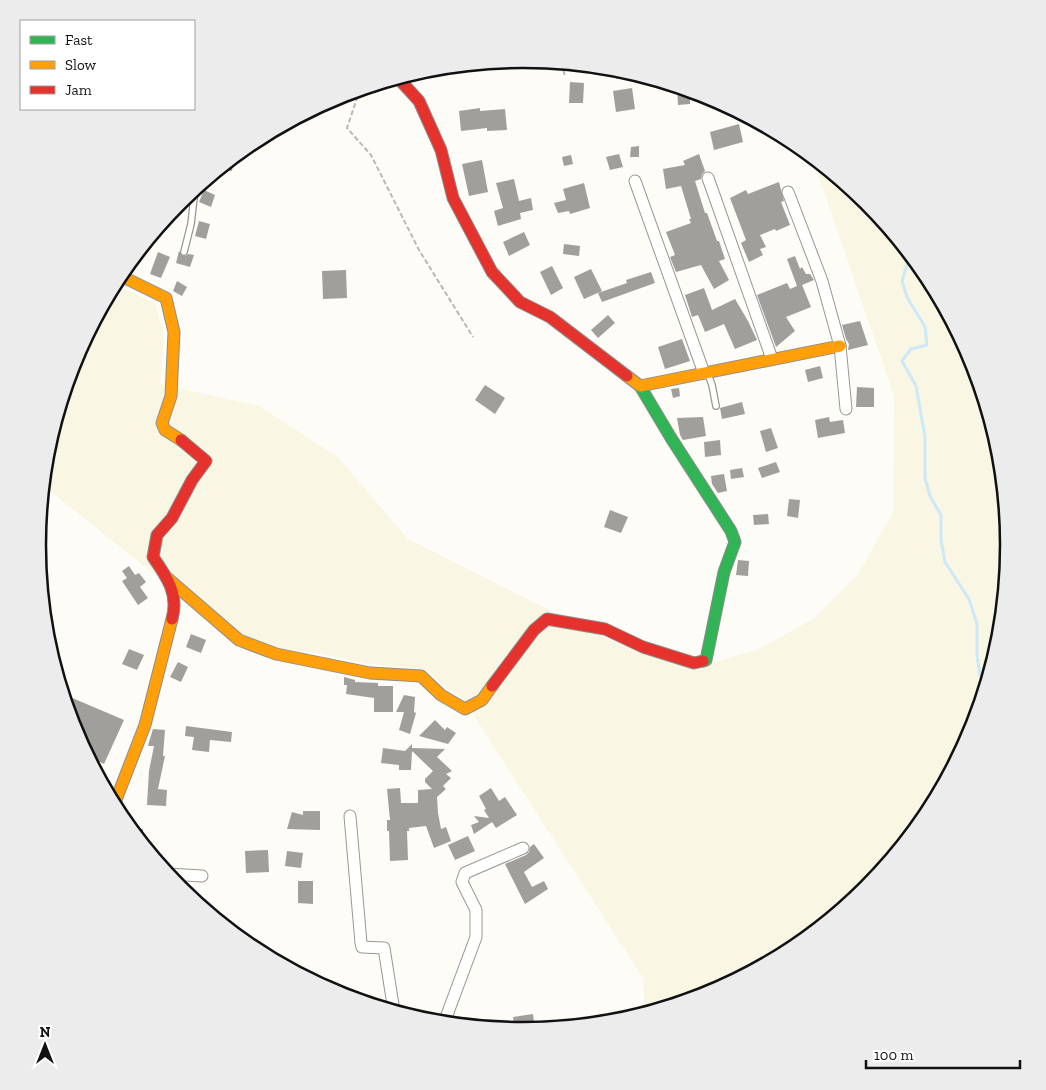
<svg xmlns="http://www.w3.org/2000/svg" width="1046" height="1090" font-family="'Zilla Slab',serif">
  <rect width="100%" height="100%" fill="#fdfcf7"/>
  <path fill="#f9f7e4" d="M812,157L866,202L927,276L972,359L999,451L1008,545L999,640L971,731L927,815L866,888L792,949L709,994L645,1013L643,978L463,699L422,669L369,664L319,653L279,649L242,634L144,566L43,485L47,450L75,359L114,285L155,303L164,335L160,384L259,406L338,457L408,539L603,637L640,653L694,668L760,649L814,618L858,574L893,513L894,396Z"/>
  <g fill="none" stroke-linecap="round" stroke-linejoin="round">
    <path stroke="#cde8f7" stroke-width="3" d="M910,255L902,281L907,297L925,327L927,345L911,349L902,361L916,386L925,437V478L930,496L941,515V540L945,562L969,599L977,624V656L983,693"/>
  </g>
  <g fill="#a19f9c">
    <path d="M570,82L584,83L583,103H569Z"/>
    <path d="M677,87L690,91V104L678,105Z"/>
    <path d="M632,88L635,109L616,112L613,91Z"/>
    <path d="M480,108V111L505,109L507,130L487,131V128L461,131L459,111Z"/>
    <path d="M739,124L743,142L714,150L710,132Z"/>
    <path d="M639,146V157H630L631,147Z"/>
    <path d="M619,154L623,167L610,170L606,157Z"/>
    <path d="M699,154L705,171L702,174L701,179L695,181L705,213H707L717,241H719L725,259L719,261L729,280L714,289L701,265L676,272L670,257L675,255L666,232L691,223L689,219H691L681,186L666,189L663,169L685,165L683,161Z"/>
    <path d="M571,155L573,164L564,166L562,157Z"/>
    <path d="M234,157L232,171L219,170L228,162Z"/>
    <path d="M482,160L488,192L469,196L462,164Z"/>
    <path d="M514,179L519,201L531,198L533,210L520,213L521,219L498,226L494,211L503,208L496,183Z"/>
    <path d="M779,182L784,201L781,202L790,225L776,231L775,229L760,235L766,247L760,249L763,255L749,262L741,243L746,240L730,198L746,190L748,194Z"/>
    <path d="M584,183L590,208L570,214L569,211L558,213L554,203L566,200L563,189Z"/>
    <path d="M204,190L215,195L211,207L199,202Z"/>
    <path d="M199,221L210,224L206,239L195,236Z"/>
    <path d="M524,232L530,245L509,256L503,242Z"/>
    <path d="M564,244L580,246L579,256L563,254Z"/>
    <path d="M179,251L182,256H186L188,254L194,255L190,267L176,263Z"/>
    <path d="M158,252L170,257L161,278L150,274Z"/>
    <path d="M795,256L800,269L802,267L806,274H810L814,280L802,285L811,307L786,317L795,331L776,347L757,295L787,283L790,289L797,286L787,259Z"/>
    <path d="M552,266L563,288L551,295L540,272Z"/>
    <path d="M591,269L602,291L584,299L574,277Z"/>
    <path d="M346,270L347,298L323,299L322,271Z"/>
    <path d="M651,272L655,283L602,302L598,293L627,283L626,280Z"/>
    <path d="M177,281L187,287L182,296L173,291Z"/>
    <path d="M704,288L712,310L735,299L748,321L757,340L735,349L724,324L705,332L698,315L692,317L685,295Z"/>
    <path d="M608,315L615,323L598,338L591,330Z"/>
    <path d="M860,321L868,345L848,350L849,344L846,339L842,325Z"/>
    <path d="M682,339L690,361L665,369L658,347Z"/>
    <path d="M820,366L823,378L808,382L805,370Z"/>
    <path d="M485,385L505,398L495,414L475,400Z"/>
    <path d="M857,387L874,388V407H856Z"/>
    <path d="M679,388L680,396L673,398L671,389Z"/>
    <path d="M742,402L745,414L722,419L720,408Z"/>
    <path d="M703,417L706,436L683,440L680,435L677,418Z"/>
    <path d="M829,417L830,422L843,420L845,433L818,438L815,420Z"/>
    <path d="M771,428L778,448L766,452L760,431Z"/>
    <path d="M720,440L721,455L705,457L704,442Z"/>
    <path d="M776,462L780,472L762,478L758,468Z"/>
    <path d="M742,468L744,477L731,479L730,470Z"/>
    <path d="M724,474L727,491L718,493L712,484L711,476Z"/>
    <path d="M789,499L800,500L798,518L787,516Z"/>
    <path d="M610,510L628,517L621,533L604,527Z"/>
    <path d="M768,514L769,524L754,525L753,515Z"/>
    <path d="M738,560L749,561L748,576L736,575Z"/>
    <path d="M129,566L135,575L139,573L146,582L140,587L148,598L138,605L122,581L127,578L122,571Z"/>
    <path d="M191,634L206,640L201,653L186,647Z"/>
    <path d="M129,649L144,655L137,670L122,664Z"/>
    <path d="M178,662L188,667L181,682L170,677Z"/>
    <path d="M344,677L355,680V682L378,683V686H393V712H374V698L346,694L347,685H344Z"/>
    <path d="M63,694L124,720L104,764L89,757L74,731Z"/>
    <path d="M404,695L415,697L414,712L416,713L410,734L399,730L404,712H396Z"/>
    <path d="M435,720L445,730L447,727L456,733L448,744L419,736Z"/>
    <path d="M186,726L232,732L231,742L210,740L209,752L192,750L194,737L185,736Z"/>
    <path d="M153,729L165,730L163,756H165L158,789L167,790L166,806L147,805L149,771L154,746H148L149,742Z"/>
    <path d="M412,744V748L445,749L437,757L452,771L446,774L451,778L443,786L446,789L437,797L438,813L441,829L446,827L451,841L434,848L426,826L409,828V831H407L408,860L390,861L389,831H387V820H390L387,789L400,788L401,803H418V790L432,789L425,782V779L433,771L412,751L411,770H399V765L381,763L383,748L405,751Z"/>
    <path d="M491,788L499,801L505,797L517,815L496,828L492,822L474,834L471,825L479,822L474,816L489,818L484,810L486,809L479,796Z"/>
    <path d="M303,811H320V830L287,829L292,812L303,815Z"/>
    <path d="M131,829H143V844L136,836Z"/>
    <path d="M468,836L475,851L455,860L448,845Z"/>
    <path d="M534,844L544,858L524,872L532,887L544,881L548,889L525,904L505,864L526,855L529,852L530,847Z"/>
    <path d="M268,850L269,872L246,873L245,851Z"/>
    <path d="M287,851L303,853L301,868L285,866Z"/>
    <path d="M298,881H313V904L298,903Z"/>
    <path d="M533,1014L534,1022H552L553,1028L515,1030L513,1017Z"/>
  </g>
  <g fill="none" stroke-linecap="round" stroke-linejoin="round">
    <defs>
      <g id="lane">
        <path d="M184,252L191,224L195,189"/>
        <path d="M708,374L712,385L716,406"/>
      </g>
      <g id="street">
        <path d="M708,178L772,359"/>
        <path d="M635,181L704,373"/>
        <path d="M788,192L822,281L840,346L846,409"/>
        <path d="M350,816L361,943L362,947L384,948L394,1011"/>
        <path d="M168,874L202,876"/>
        <path d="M444,1023L476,937V910L462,882L465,873L523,848"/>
      </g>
      <path id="fast" d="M640,386L671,438L731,531L735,542L724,572L706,660L703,661"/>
      <g id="slow">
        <path d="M119,275L166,298L174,332L171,396L162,423L165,430L181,440"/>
        <path d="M627,376L640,386L840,346"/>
        <path d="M166,577L239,640L276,654L370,673L421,676L441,695L465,709L482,700L492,686"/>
        <path d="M114,805L145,725L172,619"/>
      </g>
      <g id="jam">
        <path d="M398,78L419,101L441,150L453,198L492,272L520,302L550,317L627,376"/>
        <path d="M172,619C179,594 167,577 153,557L157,535L172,518L192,480L206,461L181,440"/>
        <path d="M492,686L534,630L547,619L605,629L643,647L694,663L703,661"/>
      </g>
    </defs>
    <use href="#lane" stroke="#979795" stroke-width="8"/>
    <use href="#street" stroke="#979795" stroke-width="13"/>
    <use href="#fast" stroke="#8e8d8b" stroke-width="13"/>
    <use href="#slow" stroke="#8e8d8b" stroke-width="13"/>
    <use href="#jam" stroke="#8e8d8b" stroke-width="13"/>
    <g stroke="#b9b9b8" stroke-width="2" stroke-dasharray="5 2.5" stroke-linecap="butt">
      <path d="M561,63L565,76"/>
      <path d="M616,69L617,79"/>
      <path d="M360,89L347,128L371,155L419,250L473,337"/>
    </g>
    <use href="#lane" stroke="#fffffe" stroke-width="5.5"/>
    <use href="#street" stroke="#fffffe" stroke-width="11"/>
    <use href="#fast" stroke="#30b455" stroke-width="11"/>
    <use href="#slow" stroke="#ff9f0a" stroke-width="11"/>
    <use href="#jam" stroke="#e5322d" stroke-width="11"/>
  </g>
  <path d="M0 0H1046V1090H0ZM46 545a477 477 0 1 1 954 0a477 477 0 1 1-954 0Z" fill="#ececec" fill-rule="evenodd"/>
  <path fill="none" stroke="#111" stroke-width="2.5" d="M46 545a477 477 0 1 1 954 0a477 477 0 1 1-954 0Z"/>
  <rect x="20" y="20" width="175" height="90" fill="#ffffff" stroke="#a0a0a0"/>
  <rect x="30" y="36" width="25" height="8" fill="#30b455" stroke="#a0a0a0"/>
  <text x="65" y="45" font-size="15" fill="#111111">Fast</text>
  <rect x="30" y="61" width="25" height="8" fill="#ff9f0a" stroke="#a0a0a0"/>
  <text x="65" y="70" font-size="15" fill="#111111">Slow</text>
  <rect x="30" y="86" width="25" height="8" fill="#e5322d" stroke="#a0a0a0"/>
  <text x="65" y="95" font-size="15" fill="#111111">Jam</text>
  <g transform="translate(45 1045)" stroke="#ffffff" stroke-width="4" paint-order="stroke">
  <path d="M0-4L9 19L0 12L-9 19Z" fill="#111111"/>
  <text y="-8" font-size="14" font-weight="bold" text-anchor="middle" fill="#111111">N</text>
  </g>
  <path d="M866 1060v8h154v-8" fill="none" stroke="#111111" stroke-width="2.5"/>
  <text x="874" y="1060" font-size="15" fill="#111111" stroke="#ffffff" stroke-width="4" paint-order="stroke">100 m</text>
</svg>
